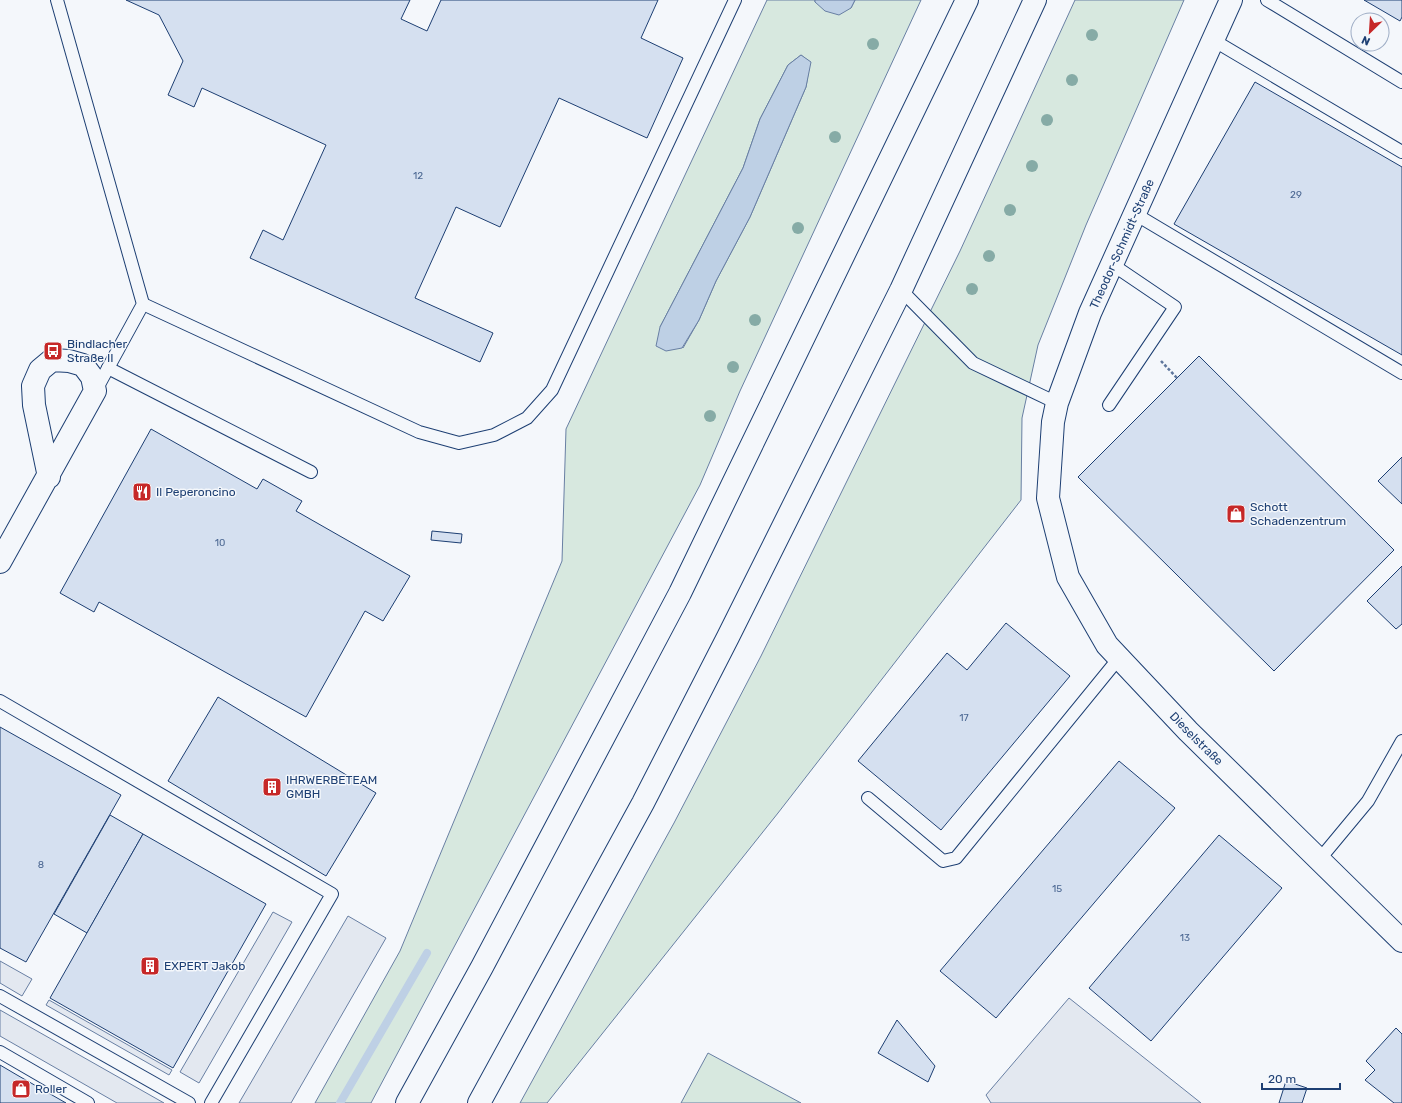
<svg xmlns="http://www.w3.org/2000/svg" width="1402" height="1103" font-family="Rubik,sans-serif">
  <rect width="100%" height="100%" fill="#f4f7fb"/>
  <g fill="#d7e8df" stroke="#687fa3" fill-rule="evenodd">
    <path d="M767,0H815V2L851,8L855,0H921L740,391L700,485L371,1103H315L400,951L562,561L566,429ZM801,55L810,62L806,87L750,217L716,281L699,320L683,348L660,327L743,168L760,119L788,65Z"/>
    <path d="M1075,0H1184L1086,225L1038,345L1022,418L1021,500L778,813L547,1103H520L674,823L761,656L960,251Z"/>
    <path d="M708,1053L801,1103H681Z"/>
  </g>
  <g fill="#e3e8f0" stroke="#687fa3">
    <path d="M273,912L292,922L199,1083L180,1072Z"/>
    <path d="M348,916L386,938L291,1103H239Z"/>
    <path d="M0,961L32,979L22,996L0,983Z"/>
    <path d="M1069,998L1201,1103H991L986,1095Z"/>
    <path d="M49,1000L172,1070L169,1075L46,1005Z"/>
    <path d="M0,1010L164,1103H117L0,1036Z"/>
  </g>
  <g fill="#bed0e5" stroke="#687fa3">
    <path d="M815,0H855L851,8L839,15L825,11L815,2Z"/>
    <path d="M801,55L811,62L806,87L750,217L716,281L699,320L682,348L666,351L656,346L660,327L743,168L760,119L788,65Z"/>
  </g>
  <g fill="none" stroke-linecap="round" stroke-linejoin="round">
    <path stroke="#bed0e5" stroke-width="8" d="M340,1103L427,953"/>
  </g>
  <g fill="#d5e0f0" stroke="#1d3f73">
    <path d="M126,0H410L401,19L427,31L441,0H658L641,38L683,58L647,138L559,98L500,227L456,207L415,298L493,333L480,362L250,258L263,230L283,240L326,145L202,88L194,107L168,95L183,61L159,15Z"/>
    <path d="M1364,0H1402V17L1400,21Z"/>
    <path d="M1255,82L1402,167V355L1174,224Z"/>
    <path d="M1199,356L1394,550L1274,671L1078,477Z"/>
    <path d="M151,429L257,489L263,479L302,501L296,511L410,576L383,621L365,611L306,717L99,602L94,612L60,593Z"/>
    <path d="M1402,457V504L1378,481Z"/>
    <path d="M432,531L462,534L461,543L431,540Z"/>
    <path d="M1402,566V624L1396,629L1367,601Z"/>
    <path d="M1006,623L1070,676L941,830L858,761L947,653L967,670Z"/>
    <path d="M218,697L376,793L326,876L168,781Z"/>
    <path d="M0,727L121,795L26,962L0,948Z"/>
    <path d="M1119,761L1175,808L996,1018L940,971Z"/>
    <path d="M110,815L143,834L87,933L54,914Z"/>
    <path d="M143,834L266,904L173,1068L50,998Z"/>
    <path d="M1219,835L1282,888L1151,1041L1089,988Z"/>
    <path d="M897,1020L935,1066L928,1082L878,1053Z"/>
    <path d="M1396,1028L1402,1034V1103H1394L1365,1080L1375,1070L1366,1061Z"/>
    <path d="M0,1065L17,1075L66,1103H0Z"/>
    <path d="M1286,1081L1307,1088L1302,1103H1279Z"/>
  </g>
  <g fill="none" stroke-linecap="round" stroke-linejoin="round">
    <defs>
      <g id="service">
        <path d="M57,0L143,304L96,390"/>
        <path d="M1267,0L1402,82"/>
        <path d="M1213,40L1402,152"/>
        <path d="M1135,214L1402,373"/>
        <path d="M901,290L973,363L1057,403"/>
        <path d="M143,304L419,432L459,443L494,435L527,418L552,390L735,0"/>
        <path d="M108,368L311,472"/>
        <path d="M1109,405L1175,307L1113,265"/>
        <path d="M0,701L332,894L211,1103"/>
        <path d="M868,798L943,861L956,858L1119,658"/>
        <path d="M1319,860L1368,801L1402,741"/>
        <path d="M0,996L189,1103"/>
        <path d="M0,1052L88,1103"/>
      </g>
      <path id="minor" d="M0,562L95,391L92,377L83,365L69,361L52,360L40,370L33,386L34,405L49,477"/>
      <g id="tertiary">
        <path id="s1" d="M1231,0L1090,313L1057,403L1053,422L1048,498L1068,577L1107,645L1188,731L1402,941"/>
      </g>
      <g id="motorway">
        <path d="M407,1103L482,967L680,593L967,0"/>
        <path d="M479,1103L643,803L728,637L901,290L1035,0"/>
      </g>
    </defs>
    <use href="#service" stroke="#1d3f73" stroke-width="14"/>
    <use href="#minor" stroke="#1d3f73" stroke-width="24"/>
    <use href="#tertiary" stroke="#1d3f73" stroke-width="24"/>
    <use href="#motorway" stroke="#1d3f73" stroke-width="24"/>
    <path stroke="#5e769c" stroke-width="2.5" stroke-dasharray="3 2" stroke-linecap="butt" d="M1161,361L1177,378"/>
    <use href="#service" stroke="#f4f7fb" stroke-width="12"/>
    <use href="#minor" stroke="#f4f7fb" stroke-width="22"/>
    <use href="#tertiary" stroke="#f4f7fb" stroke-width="22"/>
    <use href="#motorway" stroke="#f4f7fb" stroke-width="22"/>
  </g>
  <g fill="#86aba6">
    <circle cx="1092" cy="35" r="6"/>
    <circle cx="873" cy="44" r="6"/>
    <circle cx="1072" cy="80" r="6"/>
    <circle cx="1047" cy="120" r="6"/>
    <circle cx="835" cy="137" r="6"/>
    <circle cx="1032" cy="166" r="6"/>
    <circle cx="1010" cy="210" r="6"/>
    <circle cx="798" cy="228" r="6"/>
    <circle cx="989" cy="256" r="6"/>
    <circle cx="972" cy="289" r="6"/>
    <circle cx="755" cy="320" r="6"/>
    <circle cx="733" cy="367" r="6"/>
    <circle cx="710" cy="416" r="6"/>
  </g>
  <defs>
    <symbol id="bus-square" viewBox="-11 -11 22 22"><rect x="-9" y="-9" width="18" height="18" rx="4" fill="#c62828" stroke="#f4f7fb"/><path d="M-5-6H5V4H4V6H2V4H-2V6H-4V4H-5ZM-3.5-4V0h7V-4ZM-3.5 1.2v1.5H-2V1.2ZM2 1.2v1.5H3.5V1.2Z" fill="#fff"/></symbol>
    <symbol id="restaurant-square" viewBox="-11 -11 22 22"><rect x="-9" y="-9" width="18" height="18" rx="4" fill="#c62828" stroke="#f4f7fb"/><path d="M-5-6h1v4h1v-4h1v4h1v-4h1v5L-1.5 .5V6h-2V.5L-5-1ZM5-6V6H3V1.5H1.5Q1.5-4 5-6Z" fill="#fff"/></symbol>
    <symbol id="shop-square" viewBox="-11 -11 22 22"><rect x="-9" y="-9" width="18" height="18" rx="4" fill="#c62828" stroke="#f4f7fb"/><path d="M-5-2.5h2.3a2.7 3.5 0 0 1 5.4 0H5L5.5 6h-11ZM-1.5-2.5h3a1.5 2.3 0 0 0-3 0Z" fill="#fff"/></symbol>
    <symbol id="building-square" viewBox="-11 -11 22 22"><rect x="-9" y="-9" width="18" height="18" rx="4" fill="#c62828" stroke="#f4f7fb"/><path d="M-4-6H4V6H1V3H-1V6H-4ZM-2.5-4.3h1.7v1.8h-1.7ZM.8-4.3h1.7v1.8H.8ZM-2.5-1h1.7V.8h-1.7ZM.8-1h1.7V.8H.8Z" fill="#fff"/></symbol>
  </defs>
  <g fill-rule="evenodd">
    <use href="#bus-square" x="42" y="340" width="22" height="22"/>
    <use href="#restaurant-square" x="131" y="481" width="22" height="22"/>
    <use href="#shop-square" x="1225" y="503" width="22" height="22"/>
    <use href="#building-square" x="261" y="776" width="22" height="22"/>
    <use href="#building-square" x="139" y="955" width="22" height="22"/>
    <use href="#shop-square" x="10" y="1078" width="22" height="22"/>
  </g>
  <g text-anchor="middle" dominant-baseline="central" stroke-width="3" stroke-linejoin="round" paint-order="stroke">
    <g font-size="10" fill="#4b6792">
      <text x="418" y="176">12</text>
      <text x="1296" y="195">29</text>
      <text x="220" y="543">10</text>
      <text x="964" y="718">17</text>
      <text x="41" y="865">8</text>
      <text x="1057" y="889">15</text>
      <text x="1185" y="938">13</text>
    </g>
    <g font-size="12" fill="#1d3f73" stroke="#f4f7fb">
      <text transform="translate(1122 244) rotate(-66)">Theodor-Schmidt-Straße</text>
      <text stroke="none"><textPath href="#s1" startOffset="824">Dieselstraße</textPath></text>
    </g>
    <g font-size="12" fill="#1d3f73" stroke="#f4f7fb" text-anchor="start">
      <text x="67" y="344">Bindlacher<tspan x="67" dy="14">Straße II</tspan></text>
      <text x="156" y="492">Il Peperoncino</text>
      <text x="1250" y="507">Schott<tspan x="1250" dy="14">Schadenzentrum</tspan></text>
      <text x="286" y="780">IHRWERBETEAM<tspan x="286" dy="14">GMBH</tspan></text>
      <text x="164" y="966">EXPERT Jakob</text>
      <text x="35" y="1089">Roller</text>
    </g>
  </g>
  <g transform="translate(1370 32) rotate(205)"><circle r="19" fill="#f4f7fb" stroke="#9eadc5"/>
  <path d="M0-3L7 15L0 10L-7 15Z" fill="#c62828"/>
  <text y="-6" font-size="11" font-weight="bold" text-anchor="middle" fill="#1d3f73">N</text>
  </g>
  <path d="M1262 1083v6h78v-6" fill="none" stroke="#1d3f73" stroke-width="2"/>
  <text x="1268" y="1083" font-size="12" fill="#1d3f73" stroke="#f4f7fb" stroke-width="3" paint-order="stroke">20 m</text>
</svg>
